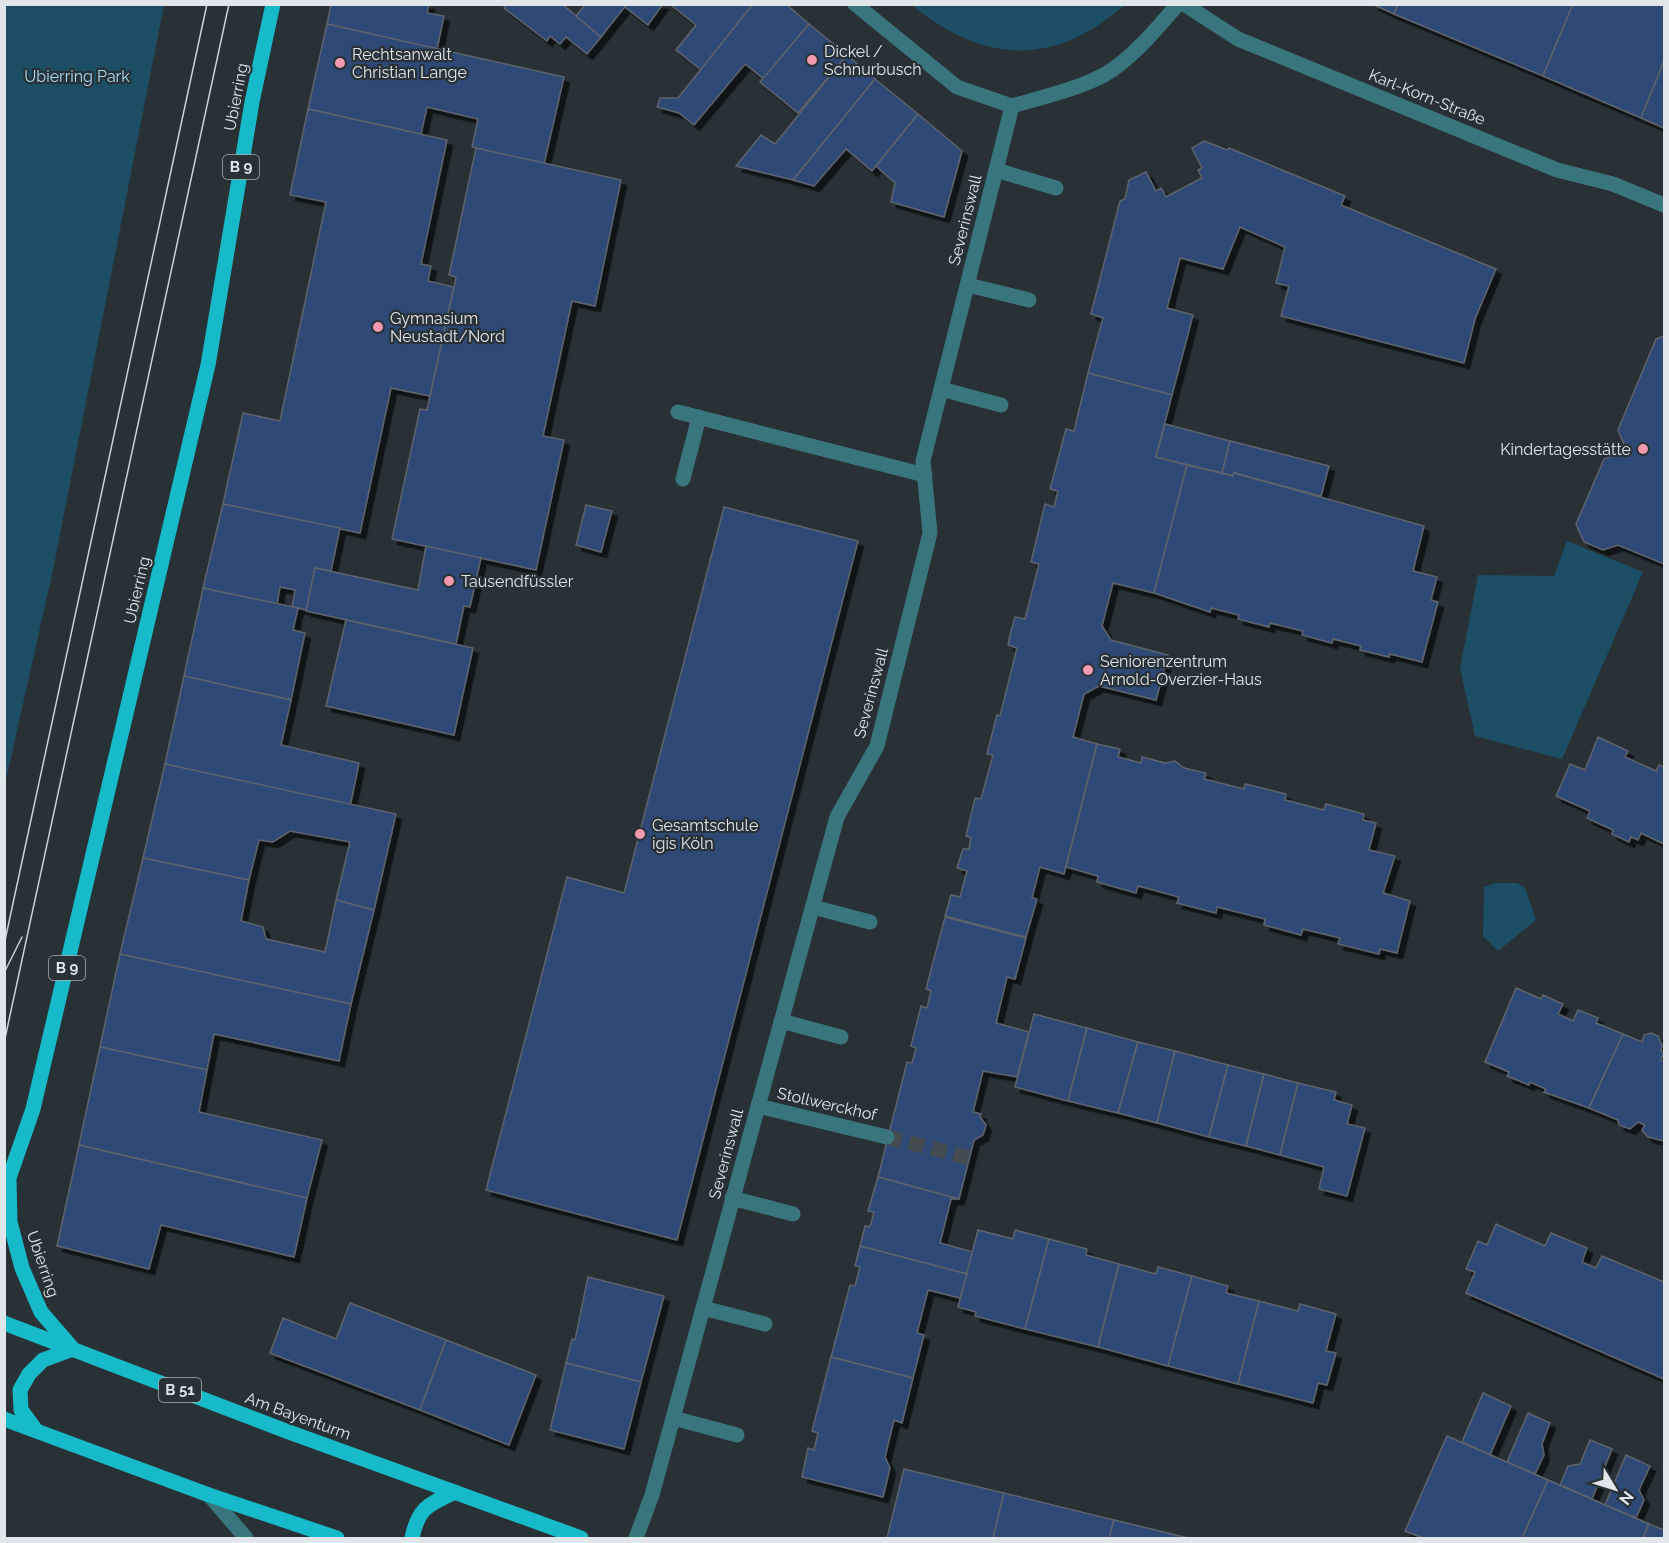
<svg xmlns="http://www.w3.org/2000/svg" width="1669" height="1543" font-family="Raleway,sans-serif">
  <defs>
    <filter id="shadow"><feDropShadow dx="5.5" dy="5.5" stdDeviation="0" flood-color="#0009"/></filter>
  </defs>
  <rect width="100%" height="100%" fill="#283136"/>
  <g fill="#1c4e65">
    <path d="M7,5H164L53,570L5,784L4,8Z"/>
    <path d="M912,5H1124C1054,68 982,63 912,5Z"/>
    <path d="M1567,541L1643,572L1562,759L1475,736L1460,668L1478,575L1554,576Z"/>
    <path d="M1496,883H1517L1525,888L1536,920L1498,951L1483,936L1484,887Z"/>
  </g>
  <g fill="#2e4a76" stroke="#5e636c" stroke-width="1.5" filter="url(#shadow)">
    <path d="M331,4H429L427,13L444,16L437,49L327,24Z"/>
    <path d="M506,4H562L601,37L587,54L566,37L560,44L550,36L547,41L504,8Z"/>
    <path d="M586,4H627L601,37L576,16Z"/>
    <path d="M627,4H663L648,25L625,7Z"/>
    <path d="M670,4H753L701,70L676,50L696,25Z"/>
    <path d="M753,4H786L809,24L764,79L745,64L694,125L679,113L657,107L660,98H678Z"/>
    <path d="M1372,4H1398L1394,14Z"/>
    <path d="M1398,4H1573L1543,76L1394,14Z"/>
    <path d="M1573,4H1664V61L1641,118L1543,76Z"/>
    <path d="M327,24L564,77L544,164L472,147L478,119L427,107L421,134L308,109Z"/>
    <path d="M809,24L847,55L798,113L760,82Z"/>
    <path d="M847,55L875,79L793,180L736,166L761,135L775,144Z"/>
    <path d="M1664,61V128L1641,118Z"/>
    <path d="M875,79L918,114L872,171L846,149L814,186L793,180Z"/>
    <path d="M308,109L447,140L421,264L431,266L428,281L454,287L430,396L391,388L360,533L223,504L243,413L280,421L326,202L290,195Z"/>
    <path d="M918,114L962,151L944,217L891,202L895,183L876,166Z"/>
    <path d="M1204,141L1227,150L1229,148L1345,196L1341,205L1496,269L1475,319L1464,363L1281,316L1289,286L1276,283L1285,247L1240,227L1223,269L1180,258L1167,308L1193,315L1172,395L1088,373L1103,318L1091,314L1120,201L1125,199L1129,180L1146,172L1156,191L1161,188L1166,197L1202,178L1198,170L1202,168L1192,148Z"/>
    <path d="M476,148L621,180L595,306L572,301L543,436L564,440L536,570L392,539L420,409L427,410L454,287L456,277L449,275Z"/>
    <path d="M1664,336V564L1618,545L1603,550L1584,542L1576,524L1604,459L1619,454L1624,444L1618,430L1656,339Z"/>
    <path d="M1088,373L1172,395L1156,457L1187,465L1154,593L1113,583L1102,626L1111,640L1168,655L1156,700L1099,686L1084,694L1073,737L1097,744L1064,874L1040,867L1032,898L1037,899L1026,937L945,916L951,895L960,897L967,871L957,868L963,849H969L971,838L966,836L975,798L981,799L993,755L987,754L997,715L1000,716L1017,648L1008,645L1011,631L1015,617L1025,619L1039,564L1031,562L1045,504L1054,507L1058,491L1050,489L1066,429L1074,431Z"/>
    <path d="M1165,424L1230,441L1222,473L1156,457Z"/>
    <path d="M1230,441L1329,466L1321,496L1234,473L1233,476L1222,473Z"/>
    <path d="M1187,465L1233,476L1234,473L1424,526L1413,571L1437,577L1431,600L1438,602L1422,662L1390,654L1389,657L1360,650L1361,646L1333,639L1332,643L1302,635L1303,631L1270,623L1269,627L1238,619L1239,615L1211,608L1210,612L1154,593Z"/>
    <path d="M223,504L340,528L331,571L315,568L307,610L292,607L295,590L280,587L277,604L203,588Z"/>
    <path d="M586,505L612,511L601,552L576,545Z"/>
    <path d="M724,507L858,541L677,1240L486,1190L567,877L624,893Z"/>
    <path d="M426,546L481,558L470,607L464,606L456,644L306,611L315,568L418,590Z"/>
    <path d="M203,588L298,608L293,630L305,633L291,700L184,676Z"/>
    <path d="M346,620L473,648L454,735L326,706Z"/>
    <path d="M184,676L291,700L281,745L359,763L350,807L165,764Z"/>
    <path d="M1598,737L1628,751L1625,757L1656,771L1659,765L1664,767V844L1641,833L1638,840L1631,837L1629,842L1612,834L1613,830L1587,818L1590,811L1556,796L1570,764L1585,770Z"/>
    <path d="M1097,744L1120,749L1118,757L1141,763L1142,757L1165,763L1175,761L1184,768L1206,773L1204,779L1244,789L1245,784L1286,794L1285,800L1324,810L1326,804L1364,814L1363,820L1376,823L1369,850L1395,856L1383,893L1410,901L1397,953L1380,949L1379,954L1338,944L1340,938L1303,929L1301,935L1264,925L1265,919L1217,907L1216,913L1177,903L1179,897L1138,886L1136,893L1097,882L1098,876L1066,867Z"/>
    <path d="M165,764L396,814L374,910L336,900L350,842L290,831L273,842L259,840L249,880L143,858Z"/>
    <path d="M143,858L249,880L241,921L263,927L266,939L325,952L336,900L374,910L351,1004L120,954Z"/>
    <path d="M945,917L1026,938L1015,979L1007,977L996,1023L1029,1032L1017,1077L983,1071L973,1112L981,1114L980,1117L986,1125L983,1135L974,1140L959,1199L878,1177L907,1062L912,1063L916,1048L911,1046L921,1006L927,1008L931,991L926,989Z"/>
    <path d="M120,954L351,1004L339,1061L214,1034L207,1070L100,1047Z"/>
    <path d="M1516,988L1541,999L1543,995L1563,1004L1558,1014L1573,1021L1578,1010L1598,1018L1596,1023L1623,1034L1589,1108L1544,1092L1546,1089L1530,1082L1529,1085L1507,1076L1509,1072L1485,1062Z"/>
    <path d="M1034,1014L1087,1028L1068,1101L1015,1087Z"/>
    <path d="M1087,1028L1138,1042L1118,1113L1068,1101Z"/>
    <path d="M1651,1033L1658,1036L1662,1045L1661,1051L1664,1052L1661,1060L1664,1062V1141L1648,1137L1642,1130L1645,1125L1638,1122L1630,1129L1619,1125L1618,1120L1589,1108L1623,1034L1642,1042L1644,1035Z"/>
    <path d="M1138,1042L1175,1051L1157,1123L1118,1113Z"/>
    <path d="M100,1047L207,1070L199,1112L322,1140L307,1198L79,1145Z"/>
    <path d="M1175,1051L1228,1065L1209,1137L1157,1123Z"/>
    <path d="M1228,1065L1264,1074L1246,1146L1209,1137Z"/>
    <path d="M1264,1074L1298,1083L1280,1155L1246,1146Z"/>
    <path d="M1298,1083L1336,1092L1334,1100L1352,1105L1347,1124L1365,1128L1347,1196L1319,1189L1324,1167L1280,1155Z"/>
    <path d="M79,1145L307,1198L294,1257L161,1225L149,1269L57,1246Z"/>
    <path d="M878,1177L959,1199H951L940,1243L973,1252L967,1274L860,1246L865,1226L870,1227L874,1212L868,1211Z"/>
    <path d="M1496,1224L1545,1246L1551,1233L1587,1248L1582,1262L1596,1268L1602,1256L1664,1282V1379L1466,1293L1475,1272L1466,1269L1478,1241L1487,1245Z"/>
    <path d="M978,1230L1013,1239L1015,1230L1049,1239L1025,1329L975,1316L976,1312L958,1307Z"/>
    <path d="M1049,1239L1087,1249L1086,1255L1119,1264L1098,1347L1025,1329Z"/>
    <path d="M860,1246L967,1274L960,1298L928,1290L917,1333L924,1335L913,1378L831,1357L850,1285L855,1286L860,1267L855,1266Z"/>
    <path d="M1119,1264L1156,1274L1158,1267L1192,1276L1168,1366L1098,1347Z"/>
    <path d="M1192,1276L1228,1286L1226,1293L1259,1301L1238,1384L1168,1366Z"/>
    <path d="M588,1277L664,1296L641,1382L566,1363L572,1339L575,1340Z"/>
    <path d="M1259,1301L1298,1311L1300,1304L1336,1314L1326,1351L1336,1353L1327,1385L1318,1383L1313,1403L1238,1384Z"/>
    <path d="M350,1303L446,1340L420,1410L270,1353L283,1318L336,1339Z"/>
    <path d="M446,1340L536,1375L509,1445L420,1410Z"/>
    <path d="M831,1357L913,1378L902,1423L894,1420L885,1457L890,1468L883,1497L802,1477L808,1448L814,1450L818,1433L812,1431Z"/>
    <path d="M566,1363L641,1382L624,1449L550,1430Z"/>
    <path d="M1483,1393L1511,1406L1490,1455L1462,1442Z"/>
    <path d="M1528,1413L1550,1423L1542,1444L1544,1455L1535,1474L1507,1462Z"/>
    <path d="M1447,1436L1548,1480L1522,1538H1423L1405,1531Z"/>
    <path d="M1590,1440L1612,1449L1592,1499L1560,1485L1568,1466L1580,1464Z"/>
    <path d="M1626,1455L1650,1466L1639,1490L1644,1500L1636,1518L1605,1505Z"/>
    <path d="M904,1469L1004,1493L993,1538H887Z"/>
    <path d="M1548,1480L1649,1524L1643,1538H1522Z"/>
    <path d="M1004,1493L1114,1520L1109,1538H993Z"/>
    <path d="M1114,1520L1188,1538H1109Z"/>
    <path d="M1649,1524L1664,1530V1538H1643Z"/>
  </g>
  <g fill="none" stroke-linecap="round" stroke-linejoin="round">
    <path stroke="#444c51" stroke-width="15" stroke-dasharray="15 8" stroke-linecap="butt" d="M887,1137L970,1158"/>
    <g stroke="#39757c" stroke-width="15">
      <path d="M855,4L957,87L1012,106"/>
      <path d="M1184,4L1238,39L1557,170L1613,184L1664,205"/>
      <path d="M1012,106C1043,97 1075,90 1104,75C1131,60 1158,27 1178,4"/>
      <path d="M996,170L1056,188"/>
      <path d="M968,285L1029,300"/>
      <path d="M941,389L1001,405"/>
      <path d="M678,412L925,475"/>
      <path d="M683,479L699,417"/>
      <path d="M813,907L870,922"/>
      <path d="M781,1021L841,1037"/>
      <path d="M758,1106L887,1137"/>
      <path d="M732,1198L793,1214"/>
      <path d="M703,1308L765,1324"/>
      <path d="M673,1418L737,1435"/>
      <path d="M209,1495L246,1538"/>
      <path d="M636,1538L652,1495L837,817L877,746L930,533L923,461L1012,106"/>
    </g>
    <g stroke="#17bac9" stroke-width="15">
      <path d="M4,1323L286,1431L581,1538"/>
      <path d="M73,1349L41,1312L22,1268L10,1222L9,1178L33,1109L208,365L252,102L273,4"/>
      <path d="M4,1419L209,1495L337,1538"/>
      <path d="M35,1429L21,1410L20,1390L29,1374L43,1360L73,1349"/>
      <path d="M412,1538C418,1508 429,1504 455,1492"/>
    </g>
    <g stroke="#cad1d4" stroke-width="1.5">
      <path d="M4,945L207,4"/>
      <path d="M4,973L22,937"/>
      <path d="M4,1043L229,4"/>
    </g>
  </g>
  <g fill="#f29aae" stroke="#283136" stroke-width="2">
    <circle cx="812" cy="60" r="6"/>
    <circle cx="340" cy="63" r="6"/>
    <circle cx="378" cy="327" r="6"/>
    <circle cx="1643" cy="449" r="6"/>
    <circle cx="449" cy="581" r="6"/>
    <circle cx="1088" cy="670" r="6"/>
    <circle cx="640" cy="834" r="6"/>
  </g>
  <g text-anchor="middle" dominant-baseline="central" stroke-width="4.5" stroke-linejoin="round" paint-order="stroke">
    <g fill="#283136" stroke="#a9b0b3" stroke-width="1.5">
      <rect x="223" y="155" width="36" height="24" rx="4.5"/>
      <rect x="49" y="956" width="36" height="24" rx="4.5"/>
      <rect x="159" y="1378" width="42" height="24" rx="4.5"/>
    </g>
    <g font-size="15" font-weight="bold" fill="#e0e6e9">
      <text x="241" y="167">B 9</text>
      <text x="67" y="968">B 9</text>
      <text x="180" y="1390">B 51</text>
    </g>
    <g font-size="16" fill="#e0e6e9" stroke="#283136" text-anchor="start">
      <text x="824" y="51">Dickel /<tspan x="824" dy="18">Schnurbusch</tspan></text>
      <text x="352" y="54">Rechtsanwalt<tspan x="352" dy="18">Christian Lange</tspan></text>
      <text x="390" y="318">Gymnasium<tspan x="390" dy="18">Neustadt/Nord</tspan></text>
      <text x="1631" y="449" text-anchor="end">Kindertagesstätte</text>
      <text x="461" y="581">Tausendfüssler</text>
      <text x="1100" y="661">Seniorenzentrum<tspan x="1100" dy="18">Arnold-Overzier-Haus</tspan></text>
      <text x="652" y="825">Gesamtschule<tspan x="652" dy="18">igis Köln</tspan></text>
    </g>
    <g font-size="16" fill="#a6dbf7" stroke="#283136">
      <text x="77" y="76">Ubierring Park</text>
    </g>
    <g font-size="16" fill="#e0e6e9" stroke="#283136">
      <text transform="translate(236 97) rotate(-79)">Ubierring</text>
      <text transform="translate(1427 97) rotate(22)">Karl-Korn-Straße</text>
      <text transform="translate(965 220) rotate(-76)">Severinswall</text>
      <text transform="translate(137 590) rotate(-77)">Ubierring</text>
      <text transform="translate(871 693) rotate(-75)">Severinswall</text>
      <text transform="translate(827 1104) rotate(13)">Stollwerckhof</text>
      <text transform="translate(726 1154) rotate(-75)">Severinswall</text>
      <text transform="translate(43 1264) rotate(71)">Ubierring</text>
      <text transform="translate(298 1416) rotate(20)">Am Bayenturm</text>
    </g>
  </g>
  <rect width="1669" height="1543" fill="none" stroke="#e0e6e9" stroke-width="12"/>
  <g transform="translate(1615 1489) rotate(128)" stroke="#283136" stroke-width="4.5" paint-order="stroke">
  <path d="M0-4.5L10 22L0 15L-10 22Z" fill="#e0e6e9"/>
  <text y="-9" font-size="16" font-weight="bold" text-anchor="middle" fill="#e0e6e9">N</text>
  </g>
</svg>
